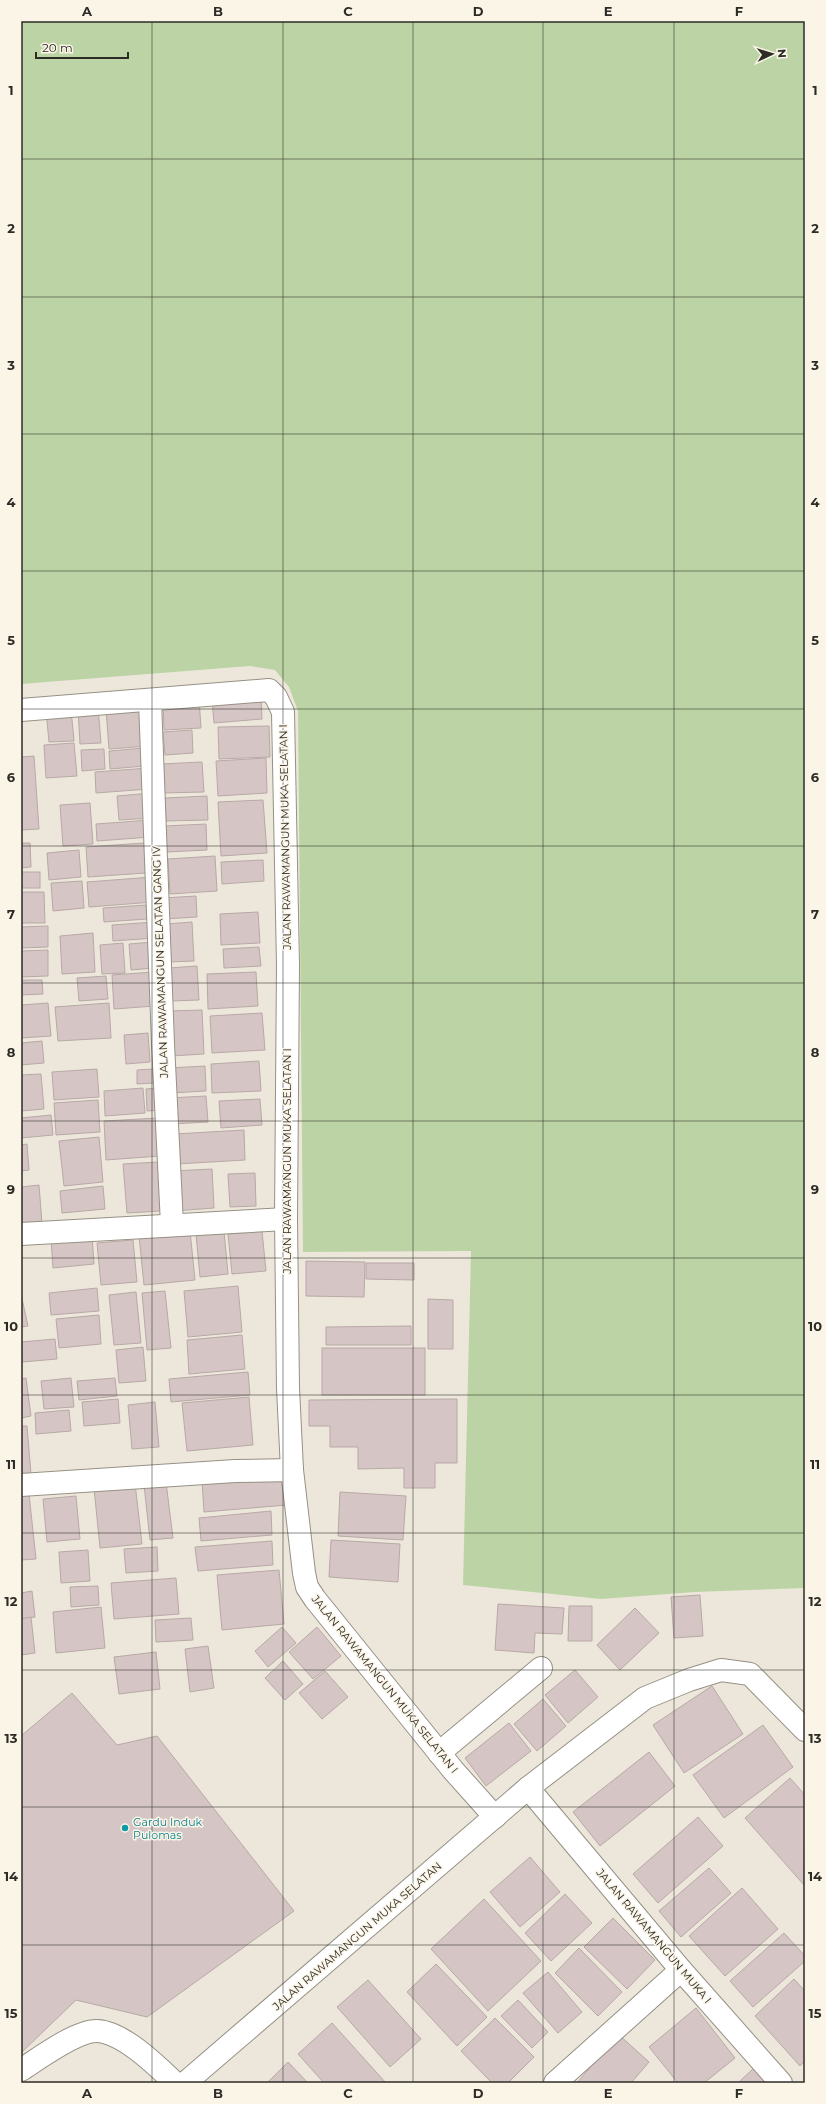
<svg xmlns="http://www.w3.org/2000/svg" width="826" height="2104" font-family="Montserrat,sans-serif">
  <rect width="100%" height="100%" fill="#ede7db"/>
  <path fill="#bcd4a5" d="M21,21H805V1588L695,1592L601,1599L463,1585L471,1251L303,1252L298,711L289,687L275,670L250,666L21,684Z"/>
  <g fill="#d5c5c4" stroke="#b8a9a7">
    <path d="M261,696L262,719L214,723L212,700Z"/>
    <path d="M199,699L201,728L164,730L163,701Z"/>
    <path d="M145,706L148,746L109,749L106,709Z"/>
    <path d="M98,707L101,743L80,744L78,709Z"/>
    <path d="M71,709L74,741L49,742L46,711Z"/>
    <path d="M269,726L270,757L219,759L218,727Z"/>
    <path d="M192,730L193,753L165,755L163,732Z"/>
    <path d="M74,743L77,776L46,778L44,745Z"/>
    <path d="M144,748L145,766L110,769L109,751Z"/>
    <path d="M104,749L105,769L82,771L81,750Z"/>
    <path d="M34,756L39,829L21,830V757Z"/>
    <path d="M266,758L267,793L218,796L216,761Z"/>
    <path d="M202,762L204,792L163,793L161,764Z"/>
    <path d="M148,768L149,789L96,793L95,772Z"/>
    <path d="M151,793L153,818L119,820L117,796Z"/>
    <path d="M207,796L208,820L166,821L165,798Z"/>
    <path d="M263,800L267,853L221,856L218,802Z"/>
    <path d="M90,803L93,844L63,846L60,805Z"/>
    <path d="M150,820L151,837L97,841L96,824Z"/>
    <path d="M206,824L207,850L167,852L165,826Z"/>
    <path d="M21,843H30L31,867L21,868Z"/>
    <path d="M144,843L146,873L88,877L86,847Z"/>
    <path d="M79,850L81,877L49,880L47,853Z"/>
    <path d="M215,856L217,891L170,894L168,859Z"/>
    <path d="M263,860L264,881L222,884L221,862Z"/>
    <rect x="21" y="872" width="19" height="16"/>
    <path d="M152,877L154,902L89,907L87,882Z"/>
    <path d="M82,881L84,908L53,911L51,883Z"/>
    <path d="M21,892H44L45,923H21Z"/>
    <path d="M196,896L197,917L164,919L163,898Z"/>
    <path d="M146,905L147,919L104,922L103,908Z"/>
    <path d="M258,912L260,943L221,945L220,914Z"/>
    <path d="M155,922L156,938L113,941L112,925Z"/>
    <path d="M192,922L194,961L168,962L166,924Z"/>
    <path d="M48,926V947L21,948V927Z"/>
    <path d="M93,933L95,972L62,974L60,936Z"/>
    <path d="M153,942L154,968L131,970L129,944Z"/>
    <path d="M123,943L125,973L102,974L100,945Z"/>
    <path d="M259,947L261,966L224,968L223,949Z"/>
    <path d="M48,950V976L21,977V951Z"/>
    <path d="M197,966L199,1000L171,1001L169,968Z"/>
    <path d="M153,972L155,1006L114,1009L112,975Z"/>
    <path d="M256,972L258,1006L208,1009L207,974Z"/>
    <path d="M106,976L108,999L79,1001L77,978Z"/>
    <path d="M21,980H42L43,994L21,995Z"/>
    <path d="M48,1003L51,1036L21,1038V1005Z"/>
    <path d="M109,1003L111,1038L58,1041L55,1007Z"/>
    <path d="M202,1010L204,1054L171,1056L169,1011Z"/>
    <path d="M262,1013L265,1050L212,1053L210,1016Z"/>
    <path d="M148,1033L150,1062L126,1064L124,1035Z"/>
    <path d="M42,1041L44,1063L21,1065V1043Z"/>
    <path d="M259,1061L261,1091L212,1093L211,1064Z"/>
    <path d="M205,1066L206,1091L171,1093L170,1068Z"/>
    <path d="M97,1069L99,1097L54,1100L52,1072Z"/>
    <path d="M153,1069L154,1083L137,1084V1070Z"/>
    <path d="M41,1074L44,1109L21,1111V1075Z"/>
    <path d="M143,1088L145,1113L105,1116L104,1091Z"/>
    <path d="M159,1088L161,1110L147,1111L146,1089Z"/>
    <path d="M206,1096L208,1122L171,1124L169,1098Z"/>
    <path d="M260,1099L262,1125L221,1128L219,1101Z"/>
    <path d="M98,1100L100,1132L56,1135L54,1103Z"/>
    <path d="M51,1115L53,1135L21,1138V1118Z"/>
    <path d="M158,1118L160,1156L106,1160L104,1121Z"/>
    <path d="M244,1130L245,1160L177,1164L175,1134Z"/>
    <path d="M99,1137L103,1182L64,1186L59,1141Z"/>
    <path d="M27,1144L29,1170L21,1171V1145Z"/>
    <path d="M158,1162L161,1211L127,1213L123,1164Z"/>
    <path d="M212,1169L214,1208L174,1211L172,1171Z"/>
    <path d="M255,1173L256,1206L230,1207L228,1174Z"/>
    <path d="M39,1185L42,1223L21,1224V1187Z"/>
    <path d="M103,1186L105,1209L62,1213L60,1191Z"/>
    <path d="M190,1231L195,1280L144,1285L139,1236Z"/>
    <path d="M224,1231L228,1274L200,1277L196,1234Z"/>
    <path d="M262,1231L266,1271L232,1274L228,1234Z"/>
    <path d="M92,1235L94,1264L53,1268L51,1239Z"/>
    <path d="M133,1240L137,1282L101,1285L97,1243Z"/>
    <path d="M306,1261L365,1262L364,1297L306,1296Z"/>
    <path d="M366,1263H414V1280L366,1279Z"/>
    <path d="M238,1286L242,1332L188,1337L184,1291Z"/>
    <path d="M97,1288L99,1311L51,1315L49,1293Z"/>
    <path d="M165,1291L171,1348L147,1350L142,1293Z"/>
    <path d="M136,1292L141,1343L114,1345L109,1295Z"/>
    <path d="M21,1294L28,1326L21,1327Z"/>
    <path d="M428,1299L453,1300V1349H428Z"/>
    <path d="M99,1315L101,1344L59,1348L56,1319Z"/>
    <path d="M411,1326V1345H326V1327Z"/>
    <path d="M242,1335L245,1369L189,1374L187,1340Z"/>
    <path d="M55,1339L57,1359L22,1362L21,1342Z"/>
    <path d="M143,1347L146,1381L119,1383L116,1350Z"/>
    <rect x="322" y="1348" width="103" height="47"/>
    <path d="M248,1372L250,1395L171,1402L169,1379Z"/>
    <path d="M26,1378L31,1416L21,1418V1379Z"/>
    <path d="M71,1378L74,1407L44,1409L41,1381Z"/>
    <path d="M115,1378L117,1396L79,1400L77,1381Z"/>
    <path d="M249,1397L253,1445L187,1451L182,1403Z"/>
    <path d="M118,1399L120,1423L84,1426L82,1402Z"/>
    <path d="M457,1399V1463H435V1488H404V1468L358,1469V1447H330V1426H309V1400Z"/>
    <path d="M155,1402L159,1447L132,1449L128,1405Z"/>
    <path d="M69,1410L71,1431L36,1434L35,1413Z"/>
    <path d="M21,1426H27L31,1474L21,1475Z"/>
    <path d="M284,1474L287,1505L204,1512L202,1481Z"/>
    <path d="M166,1482L173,1538L150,1540L144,1485Z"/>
    <path d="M135,1483L142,1544L100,1548L94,1488Z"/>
    <path d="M340,1492L406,1496L403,1540L338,1536Z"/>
    <path d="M29,1494L36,1559L21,1560V1495Z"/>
    <path d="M76,1496L80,1539L47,1542L43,1499Z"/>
    <path d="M271,1511L272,1535L201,1541L199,1518Z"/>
    <path d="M331,1540L400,1544L398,1582L329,1577Z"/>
    <path d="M272,1541L273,1565L198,1571L195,1547Z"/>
    <path d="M157,1547L158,1571L126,1573L124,1549Z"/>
    <path d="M88,1550L90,1581L61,1583L59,1552Z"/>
    <path d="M279,1570L284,1624L222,1630L217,1575Z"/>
    <path d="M176,1578L179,1614L114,1619L111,1583Z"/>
    <path d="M98,1586L99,1605L71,1607L70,1587Z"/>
    <path d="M32,1591L35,1617L21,1619V1593Z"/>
    <path d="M700,1595L703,1636L674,1638L671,1597Z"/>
    <path d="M498,1604L564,1608L562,1634L535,1633L534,1653L495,1650Z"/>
    <path d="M569,1606H592V1641H568Z"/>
    <path d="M101,1607L105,1648L56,1653L53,1612Z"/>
    <path d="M635,1608L659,1633L620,1670L597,1645Z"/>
    <path d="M31,1617L35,1653L21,1655V1619Z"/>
    <path d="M191,1618L193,1640L156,1642L155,1620Z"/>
    <path d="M282,1627L296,1643L268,1667L255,1651Z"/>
    <path d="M317,1627L341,1656L313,1679L289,1652Z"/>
    <path d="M208,1646L214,1688L190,1692L185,1649Z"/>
    <path d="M156,1652L160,1689L119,1694L114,1657Z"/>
    <path d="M283,1661L303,1684L285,1700L265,1678Z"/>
    <path d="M575,1670L598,1697L568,1723L545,1695Z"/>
    <path d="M325,1671L348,1697L322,1719L299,1693Z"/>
    <path d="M712,1686L743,1734L684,1773L653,1725Z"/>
    <path d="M72,1693L117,1745L157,1736L294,1911L147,2017L76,2000L21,2053V1736Z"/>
    <path d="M543,1699L566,1726L537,1751L514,1724Z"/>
    <path d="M509,1723L531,1751L486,1786L465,1758Z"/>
    <path d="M763,1725L793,1767L724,1818L693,1775Z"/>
    <path d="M649,1752L675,1786L600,1846L573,1812Z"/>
    <path d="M790,1778L805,1795L804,1885L745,1818Z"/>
    <path d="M698,1817L723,1846L658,1903L633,1874Z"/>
    <path d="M530,1857L560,1892L520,1927L490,1892Z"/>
    <path d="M709,1868L731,1893L681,1937L659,1911Z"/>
    <path d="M742,1888L778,1929L725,1976L689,1936Z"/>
    <path d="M565,1894L592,1923L551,1961L525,1933Z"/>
    <path d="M484,1899L541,1961L488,2011L431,1949Z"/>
    <path d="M613,1918L655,1960L627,1989L584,1947Z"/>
    <path d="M784,1933L805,1956V1961L753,2007L730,1981Z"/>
    <path d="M579,1948L622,1992L598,2016L555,1973Z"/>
    <path d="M436,1964L487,2017L457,2046L407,1992Z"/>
    <path d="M548,1972L582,2012L558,2033L523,1993Z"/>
    <path d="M794,1979L805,1991V2061L800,2066L755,2016Z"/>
    <path d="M368,1980L421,2039L390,2067L337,2007Z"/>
    <path d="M518,2000L548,2032L532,2048L501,2016Z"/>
    <path d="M696,2008L735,2058L704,2083H678L649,2047Z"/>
    <path d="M495,2018L534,2057L508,2083H492L461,2051Z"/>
    <path d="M332,2023L386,2083H324L298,2054Z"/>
    <path d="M618,2034L649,2062L631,2083H577Z"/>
    <path d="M288,2062L308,2083H267Z"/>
    <path d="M758,2064L775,2083H738Z"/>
  </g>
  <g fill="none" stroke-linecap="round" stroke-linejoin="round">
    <defs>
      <g id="minor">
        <path d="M150,701L163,1044L172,1224"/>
        <path d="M21,710L269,690L276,697L283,712L288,965L286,1219L288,1388L292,1470L304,1573L307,1587L315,1599L453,1770L495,1817"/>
        <path d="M21,1234L286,1219"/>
        <path d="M21,1485L235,1471L292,1470"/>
        <path d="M439,1753L541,1668"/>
        <path d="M528,1788L681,1970L781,2083"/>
        <path d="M21,2070C38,2059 77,2030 97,2031C123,2032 157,2066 175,2083"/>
        <path d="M185,2083L528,1788L645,1698L689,1680L721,1670L750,1674L805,1730"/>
        <path d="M555,2083L681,1970"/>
      </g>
    </defs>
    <use href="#minor" stroke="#969185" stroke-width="24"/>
    <use href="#minor" stroke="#fff" stroke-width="22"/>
  </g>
  <path fill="none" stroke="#2d2b26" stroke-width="1" stroke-opacity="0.55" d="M152,21V2083M283,21V2083M413,21V2083M543,21V2083M674,21V2083M21,159H805M21,297H805M21,434H805M21,571H805M21,709H805M21,846H805M21,983H805M21,1121H805M21,1258H805M21,1395H805M21,1533H805M21,1670H805M21,1807H805M21,1945H805"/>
  <circle fill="#0f9aa8" stroke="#fbf5e8" stroke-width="1.5" cx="125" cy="1828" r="4"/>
  <g text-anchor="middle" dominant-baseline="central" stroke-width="3" stroke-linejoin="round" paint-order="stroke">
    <g font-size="11" fill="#2d2b26" stroke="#fbf5e8">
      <text transform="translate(285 837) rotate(-91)">JALAN RAWAMANGUN MUKA SELATAN I</text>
      <text transform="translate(160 962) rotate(-92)">JALAN RAWAMANGUN SELATAN GANG IV</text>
      <text transform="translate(287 1161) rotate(-90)">JALAN RAWAMANGUN MUKA SELATAN I</text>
      <text transform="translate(385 1684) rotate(51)">JALAN RAWAMANGUN MUKA SELATAN I</text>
      <text transform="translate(357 1936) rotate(-41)">JALAN RAWAMANGUN MUKA SELATAN</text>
      <text transform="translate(654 1936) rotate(50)">JALAN RAWAMANGUN MUKA I</text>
    </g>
    <g font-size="11" fill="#0d838f" stroke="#fbf5e8" text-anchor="start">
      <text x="133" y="1822">Gardu Induk<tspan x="133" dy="13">Pulomas</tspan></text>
    </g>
  </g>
  <rect width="826" height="2104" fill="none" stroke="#fbf5e8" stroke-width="44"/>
  <g transform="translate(772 54) rotate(86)" stroke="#fbf5e8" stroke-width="3" paint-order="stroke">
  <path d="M0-3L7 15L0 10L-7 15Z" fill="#2d2b26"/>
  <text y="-6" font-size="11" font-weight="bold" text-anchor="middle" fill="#2d2b26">N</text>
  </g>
  <path d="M36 52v6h92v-6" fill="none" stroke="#2d2b26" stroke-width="2"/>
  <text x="42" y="52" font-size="12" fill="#2d2b26" stroke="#fbf5e8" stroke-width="3" paint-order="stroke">20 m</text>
  <rect x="22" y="22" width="782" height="2060" fill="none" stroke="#2d2b26" stroke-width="1.5"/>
  <g font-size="13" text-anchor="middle" font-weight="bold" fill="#2d2b26">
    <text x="87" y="16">A</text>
    <text x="218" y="16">B</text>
    <text x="348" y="16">C</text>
    <text x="478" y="16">D</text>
    <text x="608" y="16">E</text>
    <text x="739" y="16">F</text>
    <text x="11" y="95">1</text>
    <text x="815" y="95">1</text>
    <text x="11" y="233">2</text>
    <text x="815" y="233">2</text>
    <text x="11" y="370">3</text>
    <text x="815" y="370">3</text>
    <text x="11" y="507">4</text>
    <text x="815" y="507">4</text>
    <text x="11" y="645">5</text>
    <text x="815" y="645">5</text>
    <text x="11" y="782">6</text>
    <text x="815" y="782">6</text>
    <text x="11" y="919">7</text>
    <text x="815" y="919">7</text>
    <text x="11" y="1057">8</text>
    <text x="815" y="1057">8</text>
    <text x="11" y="1194">9</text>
    <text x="815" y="1194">9</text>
    <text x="11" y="1331">10</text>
    <text x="815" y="1331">10</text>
    <text x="11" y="1469">11</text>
    <text x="815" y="1469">11</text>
    <text x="11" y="1606">12</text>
    <text x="815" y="1606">12</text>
    <text x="11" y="1743">13</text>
    <text x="815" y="1743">13</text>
    <text x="11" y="1881">14</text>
    <text x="815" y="1881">14</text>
    <text x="11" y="2018">15</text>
    <text x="815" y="2018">15</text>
    <text x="87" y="2098">A</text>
    <text x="218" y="2098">B</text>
    <text x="348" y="2098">C</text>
    <text x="478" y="2098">D</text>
    <text x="608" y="2098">E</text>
    <text x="739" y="2098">F</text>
  </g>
</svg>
